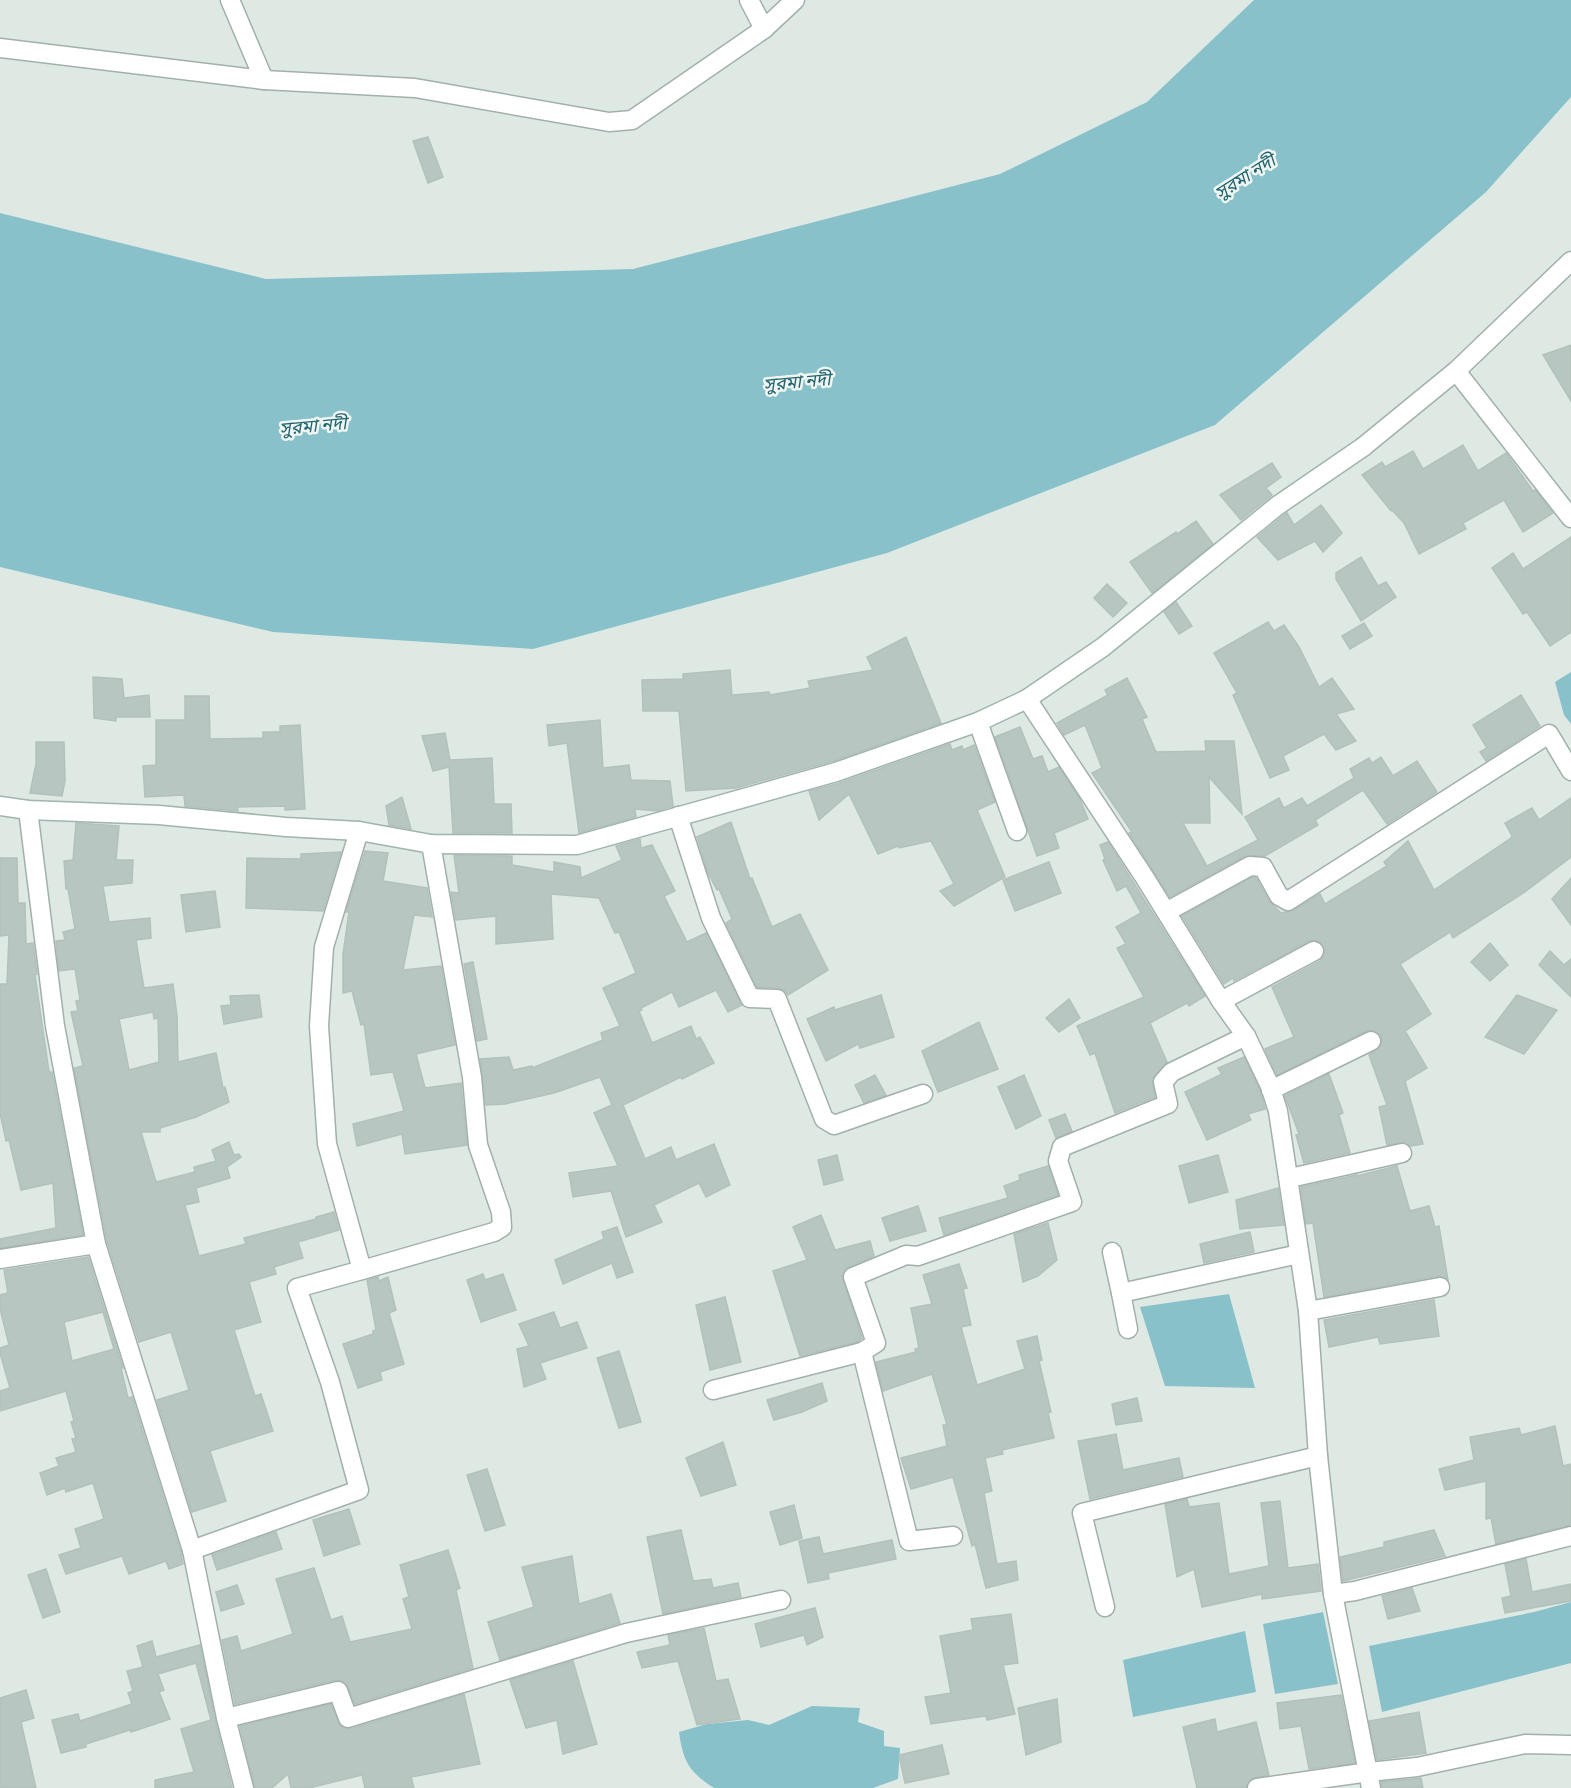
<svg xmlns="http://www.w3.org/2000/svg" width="1571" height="1788" font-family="Signika,'Noto Sans Bengali',sans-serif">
  <rect width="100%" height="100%" fill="#dfe9e4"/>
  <g fill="#89c1cb">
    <path d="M1254,0H1571V97L1486,192L1215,425L887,553L533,649L273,632L0,567V213L266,279L633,269L1000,174L1147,102Z"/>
    <path d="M1571,672V724L1564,715L1555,682Z"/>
    <path d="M1229,1294L1255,1388L1165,1386L1140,1307Z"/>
    <path d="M1571,1602V1663L1382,1712L1369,1646L1534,1612Z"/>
    <path d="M1323,1612L1338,1684L1275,1694L1263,1624Z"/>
    <path d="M1245,1631L1256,1692L1133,1717L1123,1660Z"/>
    <path d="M812,1706L860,1708L858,1722L884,1731V1746L900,1748L898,1779L873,1788H714C689,1772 683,1761 679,1732L707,1724L748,1720L769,1725Z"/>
  </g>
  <g fill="#b7c6c0" stroke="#b2c2bb" stroke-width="1.5" fill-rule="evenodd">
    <path d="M428,137L443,177L428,183L413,141Z"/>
    <path d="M1571,345V401L1543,355Z"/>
    <path d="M1463,445L1478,471L1506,453L1533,491L1535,490L1553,513L1523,532L1504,500L1463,523L1466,529L1419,554L1404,523L1392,510L1391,511L1362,475L1382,462L1385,467L1413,451L1423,469Z"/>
    <path d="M1272,463L1281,477L1266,488L1272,495L1241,520L1220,495Z"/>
    <path d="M1321,505L1342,533L1323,552L1315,541L1278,560L1257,537L1287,513L1294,525Z"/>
    <path d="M1196,521L1213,544L1152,593L1130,562L1176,532L1177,534Z"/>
    <path d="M1571,537V632L1550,646L1527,612L1523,614L1492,568L1513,553L1523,569Z"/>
    <path d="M1361,557L1378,586L1386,582L1396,597L1361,621L1336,579V573Z"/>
    <path d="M1107,584L1127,603L1113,617L1094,598Z"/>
    <path d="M1176,602L1192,626L1179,634L1164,612Z"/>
    <path d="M1268,622L1274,631L1284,625L1299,647L1319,687L1332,678L1354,709L1336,714L1356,741L1336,750L1324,734L1283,756L1289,770L1270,778L1233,695L1237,693L1214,653Z"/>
    <path d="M1364,623L1372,636L1350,649L1342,636Z"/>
    <path d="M906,637L941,723L833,761L736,788L686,791L679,711H643L642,680L683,679V674L730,670L732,695L769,692L770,695L810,688L808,681L873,670L867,657Z"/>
    <path d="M93,677L122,679L124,698L149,695L150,717H116V721L94,718Z"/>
    <path d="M1127,678L1147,717L1142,719L1156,752L1206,751L1205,741H1234L1242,814L1209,777L1210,823H1183L1207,866L1258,840L1245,817L1279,798L1284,808L1302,798L1307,806L1354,778L1350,769L1369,758L1372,763L1381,757L1393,776L1417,761L1437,792L1387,824L1363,790L1315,820L1318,825L1265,856H1245L1170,897L1129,833L1132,832L1092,773L1102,768L1085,725L1064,735L1057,723L1108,695L1105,690Z"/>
    <path d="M1521,695L1540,726L1486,761L1480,752L1487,748L1473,725Z"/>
    <path d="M185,696H209L210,739L263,738V732H280V726L300,725L305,809L285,810V806L237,807L238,811L185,806L184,795L145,797L143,766L156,765V720H185Z"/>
    <path d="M600,720L603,768L629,765L631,780L670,781L673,806L657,811L635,809L636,817L579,833L567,743L549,746L547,725Z"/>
    <path d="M1020,727L1033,759L1042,756L1048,772L1059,767L1080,799L1088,819L1054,833L1059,848L1037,856L995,737Z"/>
    <path d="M445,733L450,760L492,758L494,804H511L512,833H453L449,767L433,771L422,736Z"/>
    <path d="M36,742H64L65,781L62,796L30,793L36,764Z"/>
    <path d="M950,744L952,750L962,746L963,750L974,745L995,802L977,810L1005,877L954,906L940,891L954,884L931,841L899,848L898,846L878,854L849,794L819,820L809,791L840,783Z"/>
    <path d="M402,797L411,829L389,825L386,806Z"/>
    <path d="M1571,798V857L1522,894L1453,938L1450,932L1400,964L1431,1014L1405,1031L1427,1068L1405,1081L1423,1144L1411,1146L1405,1142L1387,1145L1379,1107L1387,1105L1369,1055L1380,1048L1382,1042L1381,1036L1377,1031H1366L1277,1075L1265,1049L1294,1037L1272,987L1320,961L1325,951L1320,942L1315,940L1309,941L1234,981L1233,978L1224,984L1182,916L1252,877L1256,878L1269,901L1281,913L1294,910L1320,894L1325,904L1387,866L1384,862L1408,841L1434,890L1511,838L1512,836L1505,823L1532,808L1539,820Z"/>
    <path d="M731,822L750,879L752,878L772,927L800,914L828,970L788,995L784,990L778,988L757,987L726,923L732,919L719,889L717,890L708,873L697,837Z"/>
    <path d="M76,823L119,826L116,860H133L132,883L103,886L109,922L150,918L151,938L136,940L144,988L173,984L177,1016L178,1062L216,1053L223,1088L225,1087L229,1102L196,1117L160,1128V1132H141L156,1182L195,1172L194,1167L216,1161L212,1150L229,1142L234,1155L239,1154L241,1157L227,1167L230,1178L196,1188L199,1202L185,1205L199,1256L246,1244L244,1238L316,1219V1217L334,1212L339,1230L298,1242L303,1258L274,1267L276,1274L249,1282L261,1322L234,1330L255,1396L261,1394L273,1431L210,1451L226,1501L192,1512L157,1400L189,1390L171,1332L139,1342L107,1241L74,1068L83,1066L71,1012L78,1011L76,1001L80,1000L75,969L59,971L56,941L65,940L63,932L75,929L68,889H66L64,861L73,860ZM153,1012L154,1019L158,1018L159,1062L129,1070L119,1019Z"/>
    <path d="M640,839L641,848L652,845L675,891L664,896L687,942L706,933L742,1005L728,1012L716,990L679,1007L672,992L641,1008L642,1010L639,1011L652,1043L691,1026L696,1039L700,1037L714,1063L682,1079L681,1077L623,1105L645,1159L671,1147L676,1160L714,1144L730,1185L706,1197L699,1183L654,1205L662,1222L626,1237L611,1191L573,1197L569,1173L618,1166L594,1113L612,1105L600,1077L554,1093L505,1104L486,1105L480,1059L509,1057L513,1070L532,1066V1068L603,1040L601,1033L620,1026L603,988L636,973L619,932L615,933L599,898L551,894L553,939L496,944V916L456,920L451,892L459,893L454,855L512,856V865L554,872V862L580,867L581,878L622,860L616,846Z"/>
    <path d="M1108,842L1205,996L1189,1006L1187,1003L1150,1023L1167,1062L1152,1079L1155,1097L1115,1113L1095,1053L1090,1055L1077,1026L1144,997L1117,948L1126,944L1116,927L1141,913L1126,886L1117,891L1103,860L1105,859L1100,845Z"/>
    <path d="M365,851L388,853L383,881L427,888L432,917L414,915L403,970L441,966L455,1045L416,1054L425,1088L461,1083L467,1145L405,1154L402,1134L357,1146L353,1124L404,1111L393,1072L371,1075L364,1024L361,1025L352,991L343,993V954L349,912H346Z"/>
    <path d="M341,852L323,911L246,908L247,858L301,859V854Z"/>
    <path d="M0,858H17L18,903H25L26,944L33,943L37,974L35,975L49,1072H52L83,1235L0,1248V1239L56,1228L53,1183L21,1190L9,1140L6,1141L0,1113V984H7L9,935L0,936Z"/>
    <path d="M1049,862L1061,893L1015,911L1003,880Z"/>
    <path d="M1571,878V925L1552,899Z"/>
    <path d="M215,891L220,927L186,932L181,895Z"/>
    <path d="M1490,943L1508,965L1490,981L1471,962Z"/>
    <path d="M1550,951L1564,965L1571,959V997L1539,965Z"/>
    <path d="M473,962L487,1039L477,1041L464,964Z"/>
    <path d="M259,995L262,1017L224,1024L221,1006L231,1005L230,996Z"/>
    <path d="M881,995L894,1037L860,1048L858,1044L826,1061L807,1019L834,1007L835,1010Z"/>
    <path d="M1517,995L1557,1010L1524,1054L1485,1037Z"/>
    <path d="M1069,999L1080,1018L1059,1032L1046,1018Z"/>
    <path d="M979,1022L998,1069L938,1092L922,1051Z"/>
    <path d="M1244,1057L1260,1090L1265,1109L1248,1114L1251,1120L1207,1140L1185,1092L1222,1074L1218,1068Z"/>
    <path d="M1329,1074L1343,1113L1339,1115L1350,1153L1304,1163L1296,1135L1299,1134L1285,1096Z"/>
    <path d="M875,1075L886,1095L864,1103L855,1085Z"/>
    <path d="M1024,1075L1041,1116L1016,1129L998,1087Z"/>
    <path d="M1065,1114L1072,1131L1056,1138L1049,1120Z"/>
    <path d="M837,1155L843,1180L824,1185L818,1160Z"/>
    <path d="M1218,1155L1228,1192L1189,1203L1179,1166Z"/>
    <path d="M1048,1166L1058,1195L944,1235L939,1218L1008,1198L1004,1186L1020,1180L1019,1175Z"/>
    <path d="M1397,1166L1410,1211L1429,1206L1435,1227L1439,1226L1448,1280L1438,1276L1324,1297L1313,1223L1306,1224L1301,1187L1357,1175V1176Z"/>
    <path d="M1278,1188L1284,1225L1240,1229L1236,1200Z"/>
    <path d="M918,1206L926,1231L890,1241L882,1218Z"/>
    <path d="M821,1215L835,1250L870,1241L874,1256L848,1267L842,1276L862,1338L857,1342L800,1356L773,1271L807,1260L793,1227Z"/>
    <path d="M1048,1223L1057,1260L1038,1276L1023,1282L1014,1234Z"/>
    <path d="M617,1227L633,1272L617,1278L612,1263L563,1284L555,1260L604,1239L602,1232Z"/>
    <path d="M1250,1232L1254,1252L1204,1263L1200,1244Z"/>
    <path d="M88,1257L123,1368H121L128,1398L132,1397L181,1553L183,1564L169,1569L166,1561L129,1574L122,1556L66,1574L59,1555L81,1548L75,1529L104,1519L93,1483L66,1492L65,1488L47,1495L40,1473L59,1466L56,1458L76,1452L72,1439L76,1438L71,1422L74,1421L66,1391L0,1411V1391L10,1388L0,1353V1348L9,1345L0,1309V1295L8,1293L4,1270ZM103,1312L114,1349L72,1361L64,1322Z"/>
    <path d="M959,1264L967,1288L963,1289L971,1325L961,1327L977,1385L1025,1369L1017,1341L1037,1336L1042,1360L1039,1361L1051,1412L1048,1413L1054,1438L1002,1450L1003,1454L985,1458L992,1491L984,1493L997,1564L1016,1561L1018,1580L986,1588L975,1544L972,1546L953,1477L911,1489L901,1458L947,1446L943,1425H947L932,1374L883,1391L876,1362L916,1352L915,1349L919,1348L911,1308L932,1304L923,1275Z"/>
    <path d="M483,1274L485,1280L503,1274L516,1310L481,1322L467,1280Z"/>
    <path d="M378,1277L379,1281L388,1277L396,1310L389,1313L404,1364L380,1372L382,1380L358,1388L343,1344L373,1334V1331L376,1330L367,1280Z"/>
    <path d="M725,1297L741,1362L710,1370L696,1305Z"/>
    <path d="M1434,1300L1439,1336L1380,1344L1378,1337L1329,1347L1324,1320Z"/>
    <path d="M554,1312L560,1328L577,1322L587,1348L540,1363L546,1379L524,1387L517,1349L529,1346L519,1324Z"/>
    <path d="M619,1351L641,1422L619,1428L597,1358Z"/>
    <path d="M822,1383L827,1401L802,1412L774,1420L767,1400Z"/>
    <path d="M1137,1398L1142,1421L1116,1425L1112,1404Z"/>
    <path d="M1555,1426L1563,1466L1571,1464V1525L1496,1544L1491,1518L1486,1519V1481L1445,1490L1439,1469L1474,1460L1470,1437L1519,1428L1521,1435Z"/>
    <path d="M1116,1434L1123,1470L1179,1458L1183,1477L1090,1499L1078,1441Z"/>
    <path d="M723,1442L736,1485L701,1496L686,1458Z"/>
    <path d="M487,1469L505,1525L485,1531L467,1475Z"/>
    <path d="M1187,1499L1189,1507L1219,1503L1229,1574L1269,1566L1261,1503L1280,1501L1288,1568L1318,1564L1321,1591L1262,1599V1594L1202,1607L1194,1569L1177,1577L1165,1504Z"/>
    <path d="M794,1505L802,1538L780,1545L770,1512Z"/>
    <path d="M349,1509L360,1544L324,1556L313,1520Z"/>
    <path d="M681,1530L693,1581L711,1579L713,1588L738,1583L741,1597L663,1614L647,1537Z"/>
    <path d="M1434,1530L1445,1556L1343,1581L1340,1557L1384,1547V1542Z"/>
    <path d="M276,1532L282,1549L217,1570L212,1555Z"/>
    <path d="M819,1537L823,1554L892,1540L896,1559L828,1573L829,1579L808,1583L799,1541Z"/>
    <path d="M448,1550L460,1588L456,1590L473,1668L355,1704L346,1683L336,1680L235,1704L222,1640L237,1636L241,1651L293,1634L276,1579L314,1568L331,1620L342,1616L350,1642L412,1629L403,1599L409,1597L400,1565Z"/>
    <path d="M572,1556L579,1604L611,1594L620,1623L500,1660L488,1622L534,1607L522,1567Z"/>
    <path d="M1526,1559L1532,1592L1571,1584V1601L1505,1613L1502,1598L1511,1596L1505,1564Z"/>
    <path d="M46,1569L60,1612L43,1618L28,1575Z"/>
    <path d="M237,1585L244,1604L221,1611L216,1592Z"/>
    <path d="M1412,1588L1420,1611L1388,1619L1382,1596Z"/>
    <path d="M815,1608L823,1637L807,1645L804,1635L761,1647L755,1624Z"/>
    <path d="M1011,1614L1018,1663L1003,1665L1015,1714L987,1720L986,1716L931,1724L925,1697L951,1693L940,1636L973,1630L971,1619Z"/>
    <path d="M704,1628L716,1681L728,1679L740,1719L697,1725L678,1661L642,1668L637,1652L670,1645L668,1635Z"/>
    <path d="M152,1641L156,1657L200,1645L215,1720L232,1788H155V1780L194,1772L181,1729L211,1720L196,1663L158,1674L164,1690L159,1692L170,1719L131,1732L130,1730L86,1744V1747L61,1753L52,1720L78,1714L80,1721L132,1704L128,1693L133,1691L127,1671L143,1667L137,1646Z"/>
    <path d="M573,1661L597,1744L563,1754L557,1720L526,1728L510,1680Z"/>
    <path d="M26,1690L34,1718L21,1722L36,1788H0V1698Z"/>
    <path d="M464,1694L480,1764L411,1777L414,1788H365L362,1775L309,1788H291L288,1774L272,1788H255L240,1726L331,1704L340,1726L351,1729Z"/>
    <path d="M1341,1695L1355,1763L1309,1769L1301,1726L1280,1729L1277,1703Z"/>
    <path d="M1057,1699L1061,1742L1026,1755L1018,1708Z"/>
    <path d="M1419,1712L1426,1753L1377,1760L1369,1721Z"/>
    <path d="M1215,1719L1217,1732L1256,1722L1269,1775L1251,1779L1246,1788H1197L1183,1727Z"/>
    <path d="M942,1745L949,1774L905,1783L899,1755Z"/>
    <path d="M1421,1778L1423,1788H1382L1381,1782Z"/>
  </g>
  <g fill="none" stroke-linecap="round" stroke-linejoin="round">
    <defs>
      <g id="street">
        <path d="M230,0L264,80"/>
        <path d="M749,0L764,29"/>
        <path d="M0,48L264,80L415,88L609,122L632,120L764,29L795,0"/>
        <path d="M1456,371L1571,518"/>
        <path d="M1363,447L1456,371L1571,261"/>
        <path d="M1027,699L1145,878L1221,1001L1246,1036L1270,1086L1278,1111L1308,1311L1318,1456L1333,1594L1371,1788"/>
        <path d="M978,722L1017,831"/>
        <path d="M28,810L55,1026L96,1244L192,1550L226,1718L244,1788"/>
        <path d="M678,816L711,918L750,998L777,999L824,1119L834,1125L923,1094"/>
        <path d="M1166,912L1250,866L1263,867L1279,896L1288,901L1549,734L1571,771"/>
        <path d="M1221,1001L1314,951"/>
        <path d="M1271,1090L1371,1041"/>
        <path d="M1290,1178L1402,1153"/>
        <path d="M1112,1252L1121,1293"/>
        <path d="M0,1259L96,1244"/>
        <path d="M362,1270L494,1232L502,1227L501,1212L478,1145L472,1077L431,844"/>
        <path d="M1308,1311L1440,1287"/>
        <path d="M1128,1329L1121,1293L1299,1254"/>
        <path d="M713,1390L862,1352"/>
        <path d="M953,1536L909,1541L862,1352L876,1343L853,1277L906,1255L918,1256L1072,1202L1058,1161L1062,1147L1168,1104L1163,1082L1172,1072L1246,1036"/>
        <path d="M192,1550L359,1490L330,1382L297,1288L362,1270L327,1144L319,1026L324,947L359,831"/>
        <path d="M1333,1594L1355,1591L1571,1536"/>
        <path d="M1105,1607L1082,1513L1318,1456"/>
        <path d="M226,1718L338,1691L348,1718L626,1633L781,1600"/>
        <path d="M1257,1788L1369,1772L1417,1767L1525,1744L1571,1745"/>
      </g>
      <path id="secondary" d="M0,806L28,810L159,815L286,827L359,831L431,844L577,845L836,772L978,722L1027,699L1103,647L1277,506L1363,447"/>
    </defs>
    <use href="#street" stroke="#a2b0ab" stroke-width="21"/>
    <use href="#secondary" stroke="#9fb4ac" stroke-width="21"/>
    <use href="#street" stroke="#fff" stroke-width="18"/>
    <use href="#secondary" stroke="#fff" stroke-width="18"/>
  </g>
  <g text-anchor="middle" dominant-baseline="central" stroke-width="5" stroke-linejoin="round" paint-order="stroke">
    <g font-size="18" font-style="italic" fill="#20626f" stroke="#eff6f2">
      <text transform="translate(1245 177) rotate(-32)">সুরমা নদী</text>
      <text transform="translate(797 382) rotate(-5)">সুরমা নদী</text>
      <text transform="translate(313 426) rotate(-5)">সুরমা নদী</text>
    </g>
  </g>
</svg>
